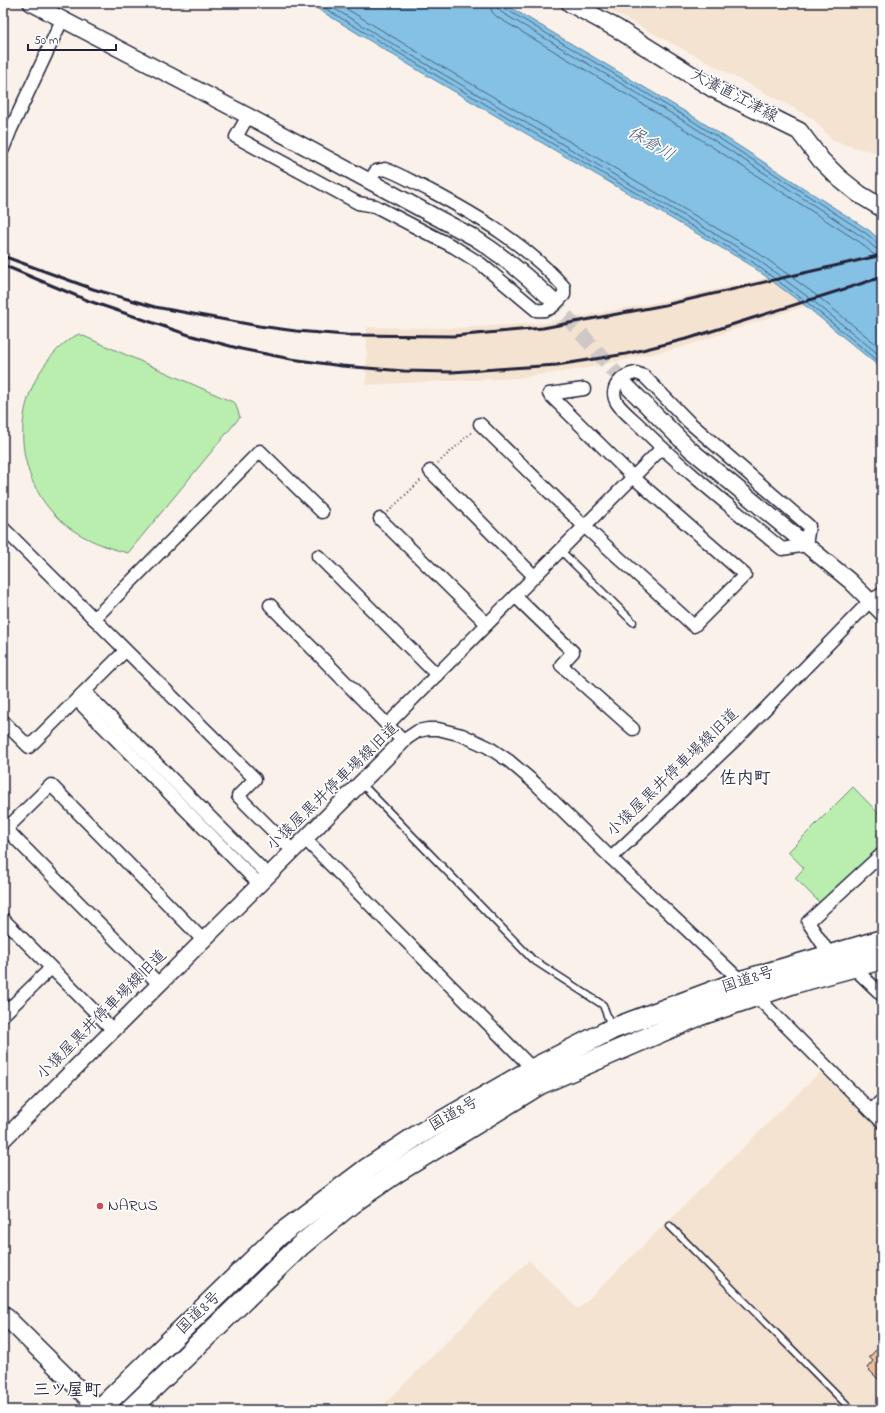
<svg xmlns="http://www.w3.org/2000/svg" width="885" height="1413" font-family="'Indie Flower','Klee One',sans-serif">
  <rect width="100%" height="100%" fill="#faf2ea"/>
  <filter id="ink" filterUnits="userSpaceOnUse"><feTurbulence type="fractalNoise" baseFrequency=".025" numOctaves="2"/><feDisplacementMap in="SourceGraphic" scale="8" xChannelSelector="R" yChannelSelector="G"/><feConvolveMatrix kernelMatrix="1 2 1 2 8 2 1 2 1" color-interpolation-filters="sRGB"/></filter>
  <g filter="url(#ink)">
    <g fill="#f5e3d1">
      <path d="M596,3H882V153L860,149L833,141L812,118Z"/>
      <path d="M882,249V283L783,313L684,347L583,369L517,378L366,385L367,327L456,328L543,323L658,302L754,281Z"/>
      <path d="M820,1072L882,1131V1410H378L529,1260L578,1309Z"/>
    </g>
    <g fill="#b9eeaf" stroke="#6e8875">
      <path d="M79,334L235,403L240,417L128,553C100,546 71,534 52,512C16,471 13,410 44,366C53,353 64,341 79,334Z"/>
      <path d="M853,787L882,817V848L821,904L795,878L804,868L788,852Z"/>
    </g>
    <path fill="#84c1e4" stroke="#5d81a0" d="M308,3H503L694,117L870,231L882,242V369L807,307L749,264L421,72Z"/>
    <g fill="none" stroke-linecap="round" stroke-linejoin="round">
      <g stroke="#49627f" stroke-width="1">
        <path d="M316,3L424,68L751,261L809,304L882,364"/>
        <path d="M325,3L426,64L754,257L812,300L882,357"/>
        <path d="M337,3L429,59L757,252L816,295L882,349"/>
        <path d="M490,3L492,12L497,17L686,130L861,243L873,254L882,256"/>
        <path d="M496,3L497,8L501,12L689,124L864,238L875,248L882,250"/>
        <path d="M501,3L504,8L691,120L867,234L878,244L882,245"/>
      </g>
    </g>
    <path fill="#e8bf98" stroke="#22223b" d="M882,1344V1383L867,1368L873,1361L869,1357Z"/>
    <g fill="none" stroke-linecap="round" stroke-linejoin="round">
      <path stroke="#cfc8c7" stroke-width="15" stroke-dasharray="15 8" stroke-linecap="butt" d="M551,299L629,388"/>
      <defs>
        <g id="service">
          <path d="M560,550L633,622"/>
          <path d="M361,783L532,959L603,1005L611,1026"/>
          <path d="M670,1226L848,1406L844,1410"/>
        </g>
        <g id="minor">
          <path d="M248,116L236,137L358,203L375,206L454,247L481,264L536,310C551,312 554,305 564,295V287C527,245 478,216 429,190C414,183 400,174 385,169L376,171L370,180"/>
          <path d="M3,149L11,129L62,20"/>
          <path d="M636,373L644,376L689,422L809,526L806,545L782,549C736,511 688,474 645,431C638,423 623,412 617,403C608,388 622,375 636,373Z"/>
          <path d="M480,424L584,526L694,626L745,575L633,477L549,394L584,389"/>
          <path d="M430,471L534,576"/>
          <path d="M380,519L487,624"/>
          <path d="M3,528L255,779L238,796L293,851"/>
          <path d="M318,556L437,675"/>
          <path d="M515,596L573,652L561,665L633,729"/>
          <path d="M270,605L403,741L418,731L428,729H438L462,735L488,747L509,761L536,784L611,858L741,981L882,1122"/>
          <path d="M94,619L260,451L322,512"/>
          <path d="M85,692L268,875"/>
          <path d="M77,700L259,884"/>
          <path d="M3,721L29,747L125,651"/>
          <path d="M387,725L662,448"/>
          <path d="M6,829L159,984"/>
          <path d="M3,832L51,785L203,940"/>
          <path d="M305,839L533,1069"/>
          <path d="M611,858L736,739L871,600L882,594"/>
          <path d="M3,919L113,1030"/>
          <path d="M830,955L808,922L882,854"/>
          <path d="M853,967L882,995"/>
          <path d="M3,1015L51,968"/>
          <path d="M871,1111L882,1100"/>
        </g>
        <g id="tertiary">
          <path d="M31,3L248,116L475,238C503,256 527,276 551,299"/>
          <path d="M629,388L690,449L850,581L882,613"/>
          <path d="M3,1140L403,741"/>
        </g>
        <g id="secondary">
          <path d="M570,3L616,28L714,89L799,131L821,160L839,178L859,194L882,208"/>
          <path d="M3,1314L99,1409"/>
        </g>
        <g id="trunk">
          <path d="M99,1410L278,1236L368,1168L418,1135L533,1069L612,1029L741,981L882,940"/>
          <path d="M130,1410L300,1246L352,1203L397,1172L540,1084L700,1015L794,983L882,959"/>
        </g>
      </defs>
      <use href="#service" stroke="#22223b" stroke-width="9"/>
      <use href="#minor" stroke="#22223b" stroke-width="15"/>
      <use href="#tertiary" stroke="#22223b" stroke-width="18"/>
      <use href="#secondary" stroke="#22223b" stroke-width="20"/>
      <use href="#trunk" stroke="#22223b" stroke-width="23"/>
      <g stroke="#22223b" stroke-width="2" stroke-dasharray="1 3" stroke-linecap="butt">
        <path d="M438,463L472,432"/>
        <path d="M388,512L422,479"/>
      </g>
      <use href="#service" stroke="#fff" stroke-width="6"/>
      <use href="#minor" stroke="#fff" stroke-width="12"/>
      <use href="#tertiary" stroke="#fff" stroke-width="15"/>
      <use href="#secondary" stroke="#fff" stroke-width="17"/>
      <use href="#trunk" stroke="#fff" stroke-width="20"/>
      <g stroke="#22223b" stroke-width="3">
        <path d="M3,256L93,289L155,307L259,326L296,331L346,335L453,336L543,328L665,305L882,255"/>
        <path d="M3,265L89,301L189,335L241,349L291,359L342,366L404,371L452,372L557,365L626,354L690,338L882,277"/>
      </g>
    </g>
  </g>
  <circle fill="#d1495b" stroke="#fff" stroke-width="1.5" cx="100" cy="1206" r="4"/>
  <g text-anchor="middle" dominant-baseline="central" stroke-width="3.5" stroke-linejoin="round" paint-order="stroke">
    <g font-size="16" fill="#22223b" stroke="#fff">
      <text transform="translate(734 96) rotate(28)">大瀁直江津線</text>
      <text transform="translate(673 773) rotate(-44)">小猿屋黒井停車場線旧道</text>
      <text transform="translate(333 787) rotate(-44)">小猿屋黒井停車場線旧道</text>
      <text transform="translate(748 980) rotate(-18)">国道8号</text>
      <text transform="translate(102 1015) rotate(-45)">小猿屋黒井停車場線旧道</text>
      <text transform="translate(454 1114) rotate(-30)">国道8号</text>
      <text transform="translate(199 1313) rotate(-44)">国道8号</text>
    </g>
    <g font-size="16" fill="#22223b" stroke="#fff" text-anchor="start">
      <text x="108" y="1206">NARUS</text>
    </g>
    <g font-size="17" font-style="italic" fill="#445a76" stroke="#fff">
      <text transform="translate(651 144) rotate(31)">保倉川</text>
    </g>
    <g font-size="17" font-weight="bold" fill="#22223b" stroke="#fff">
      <text x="745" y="778">佐内町</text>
      <text x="67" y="1390">三ツ屋町</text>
    </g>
  </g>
  <rect width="885" height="1413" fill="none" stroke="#fff" stroke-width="16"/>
  <rect x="8" y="8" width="869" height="1397" fill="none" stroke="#22223b" stroke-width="1.5" filter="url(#ink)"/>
  <path d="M28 44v6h88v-6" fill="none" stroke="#22223b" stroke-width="2"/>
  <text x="34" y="44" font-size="12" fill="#22223b" stroke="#ffffff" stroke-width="3" paint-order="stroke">50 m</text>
</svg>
